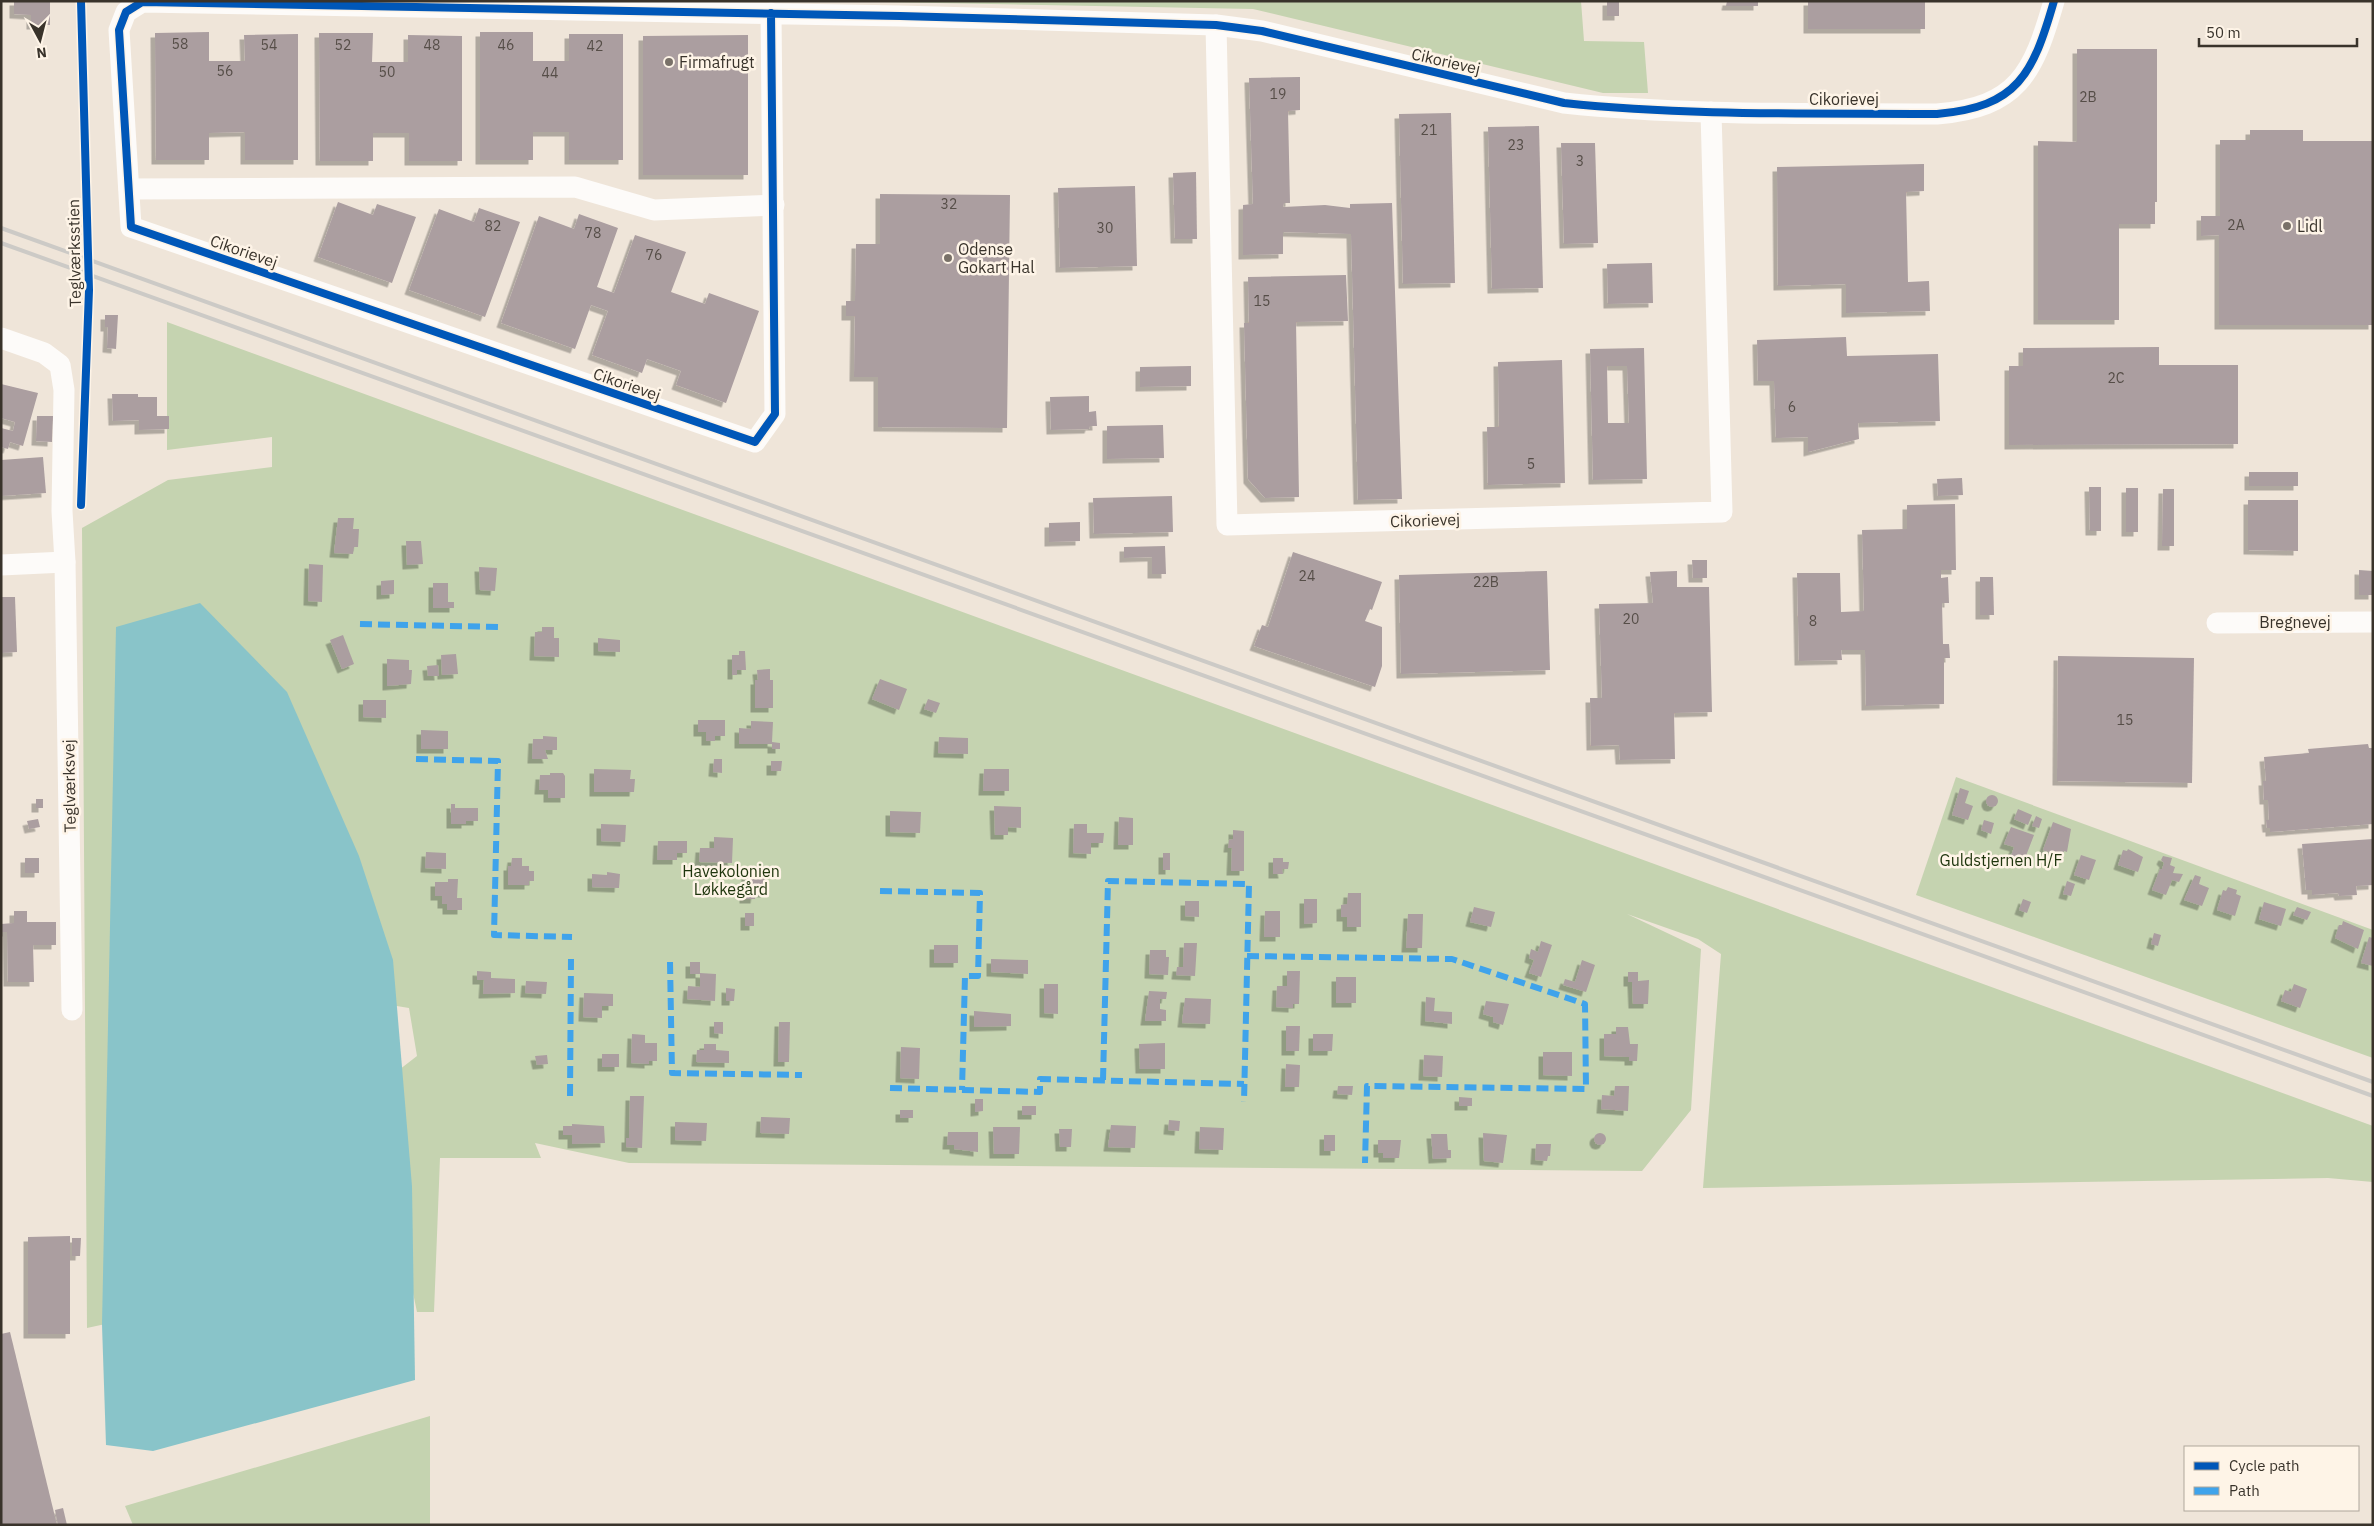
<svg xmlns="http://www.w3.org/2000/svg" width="2374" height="1526" font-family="'IBM Plex Sans',sans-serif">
  <defs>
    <filter id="shadow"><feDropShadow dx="-4.5" dy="4.5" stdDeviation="0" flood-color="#0004"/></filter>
  </defs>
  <rect width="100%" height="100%" fill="#efe5d9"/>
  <g fill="#c5d3b0">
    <path d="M827,1H1581L1584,41L1644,42L1648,93H1603L1253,9Z"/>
    <path d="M167,322L2373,1126V1182L2328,1178L1703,1188L1721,954L1698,939L1627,914L1701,949L1691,1110L1642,1171L629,1163L535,1143L541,1158H440L434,1312H417L385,1157L373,1090L417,1056L409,1008L360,1000L110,1323L87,1328L82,528L168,480L272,467V437L167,450Z"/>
    <path d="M1956,777L2373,930V1058L1916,895Z"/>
    <path d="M430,1416V1525H133L125,1506Z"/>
  </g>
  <path fill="#89c4c9" d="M200,603L287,692L359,856L393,960L412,1186L415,1380L153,1451L106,1445L102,1325L116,627Z"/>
  <g fill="#ab9ea0" fill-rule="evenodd" filter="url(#shadow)">
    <path d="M14,1H50V25H31V15L14,14Z"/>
    <rect x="1607" y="1" width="12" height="15"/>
    <path d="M1727,1H1758V6H1726Z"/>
    <rect x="1808" y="1" width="117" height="28"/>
    <path d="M209,32V61H245L244,35L298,34V160H245V132L209,133V160H156L155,33Z"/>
    <path d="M480,32H533V61H569V34H623V160H569V132H533V160H480Z"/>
    <path d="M319,33H373L372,62H408V35L462,36V161H409V133H373V161H320Z"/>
    <path d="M748,35V175H643V36Z"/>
    <path d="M2077,49H2157V202H2155V224H2119V320H2038V141L2077,142Z"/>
    <path d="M1300,77V110L1288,111L1290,203H1284L1283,207L1325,205L1350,208V204L1392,203L1402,499L1358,500L1351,234L1283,232V254L1243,255V205L1253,204L1249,78Z"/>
    <path d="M1451,113L1455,283L1403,284L1399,114Z"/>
    <path d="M1539,126L1543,288L1492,289L1488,127Z"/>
    <path d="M2250,130H2303V141H2373V325H2219V235L2201,236V216H2220V140H2250Z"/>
    <path d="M1561,143H1595L1598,243L1564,244Z"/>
    <path d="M1924,164V191L1906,192L1908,282L1929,281L1930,311L1846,313V284L1778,286L1777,167Z"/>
    <path d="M1196,172L1197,239H1175L1173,173Z"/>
    <path d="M1135,186L1137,266L1060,268L1058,188Z"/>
    <path d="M880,194L1010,195L1007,428L878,427V377H854L855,316H846V301H855L856,244H880Z"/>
    <path d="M338,202L373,215L377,204L416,217L392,283L318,257Z"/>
    <path d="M479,208L520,222L485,317L409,290L439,209L474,222Z"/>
    <path d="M579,214L618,228L597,287L614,293L635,235L686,252L671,292L705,304L709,293L759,311L726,403L676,385L681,371L647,359L642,373L592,355L608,311L591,305L575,349L501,323L539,216L574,229Z"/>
    <path d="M1652,263L1653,303L1608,304L1607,264Z"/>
    <path d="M1346,275L1348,321L1296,322L1299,497L1265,498L1248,479L1244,323H1249L1248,277Z"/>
    <path d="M105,315H118L116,349L107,348L108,327H105Z"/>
    <path d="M1846,337L1847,356L1938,354L1940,421L1858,423L1859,439L1808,452V437L1776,438L1774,381H1758L1757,340Z"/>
    <path d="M2159,347V365H2238V444L2009,445V366H2023V348Z"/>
    <path d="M1644,348L1647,479L1593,480L1590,349ZM1607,366H1627L1629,423H1608Z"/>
    <path d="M1562,360L1565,483L1488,485L1487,427H1499L1498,362Z"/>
    <path d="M1191,366V386L1140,387V367Z"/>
    <path d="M1,384L38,393L23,446L10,442L8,449L1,447V428L13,431L15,422L1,418Z"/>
    <path d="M112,394H138V397H157V416H169V429L139,430V420L113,421Z"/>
    <path d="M1089,396V412L1096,411L1097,426H1090L1089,429L1051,430L1050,397Z"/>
    <path d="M37,416H53L52,442L36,441Z"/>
    <path d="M1163,425L1164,458L1107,459V426Z"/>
    <path d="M43,457L46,493L1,496V460Z"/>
    <rect x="2249" y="472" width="49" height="14"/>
    <path d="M1962,478L1963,495L1938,496L1937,479Z"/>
    <path d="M2089,487H2101V531H2090Z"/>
    <rect x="2126" y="488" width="12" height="44"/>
    <path d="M2163,489H2174V546H2162Z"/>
    <path d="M1172,496L1173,532L1094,534L1093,498Z"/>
    <path d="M2248,500H2298V551L2248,550Z"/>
    <path d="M1955,504L1956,570H1941V578L1948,577L1949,603H1942L1943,644H1949L1950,658H1944V704L1866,706L1865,650H1841L1842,660L1799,661L1797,573H1840L1841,612L1864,611L1862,530L1907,529V505Z"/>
    <path d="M338,518H354L353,529H359L358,547H354L353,554L334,553Z"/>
    <path d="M1080,522V541L1049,542V523Z"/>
    <path d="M406,541H421L423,564L407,565Z"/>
    <path d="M1165,546L1166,574H1152V557L1124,558V547Z"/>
    <path d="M1293,552L1382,582L1372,610L1370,609L1365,621L1382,627V666L1375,687L1254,646L1262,625L1268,627Z"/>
    <path d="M1692,560H1707V578H1693Z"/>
    <path d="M309,564L323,565L322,602L308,601Z"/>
    <path d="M479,567L497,568L495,591L480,590Z"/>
    <path d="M2359,570L2373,571V595H2359Z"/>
    <path d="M1547,571L1550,670L1401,674L1399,575Z"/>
    <path d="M1677,571V587H1709L1712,712L1674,713L1675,759L1620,760L1619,745L1591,746L1590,698H1602L1599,604L1653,603L1650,572Z"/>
    <path d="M1980,577H1993L1994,615H1980Z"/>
    <path d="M394,580V594L381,595V581Z"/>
    <path d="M433,583H448V602H454V608H433Z"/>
    <path d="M1,597H15L17,652L1,653Z"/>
    <path d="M542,627H554V638H559V657L534,656L535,632H542Z"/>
    <path d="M343,635L354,664L342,669L330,640Z"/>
    <path d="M598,638L620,640V652L598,651Z"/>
    <path d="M739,651H745L746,670H737V675H732V655H739Z"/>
    <path d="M456,654L458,674L442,675L441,655Z"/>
    <path d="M2058,656L2194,658L2192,783L2057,781Z"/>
    <path d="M387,659L409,660V670H412L411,684L387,686Z"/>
    <path d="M438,665L439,676H428L427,666Z"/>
    <path d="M770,669V680H773V708H755V680H758L757,670Z"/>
    <path d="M880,679L907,689L899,710L872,699Z"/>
    <path d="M928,699L940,703L936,713L924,709Z"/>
    <path d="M363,700H386V718L363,717Z"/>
    <path d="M698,720H725V736H715V741H706V732H698Z"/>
    <path d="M751,721L773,722L772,742L780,743V749H772V744H739V728L751,729Z"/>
    <path d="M421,730L448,731V749H421Z"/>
    <path d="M543,736L557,737V750H545L548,759H532L533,739H543Z"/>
    <path d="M939,737L968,738V754L938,753Z"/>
    <path d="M2368,744L2369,748H2373V824L2270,832V828H2267L2266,820H2269L2268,800H2264L2263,781H2266L2264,757L2309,753L2308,749Z"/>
    <path d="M714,759H722V773L713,772Z"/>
    <path d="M771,761H782L781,771H771Z"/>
    <path d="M594,769L631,770L630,779H635L634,792H594Z"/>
    <path d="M984,769H1009V791H983Z"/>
    <path d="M550,773H563L565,776V798H548V790H539L540,775H550Z"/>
    <path d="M1960,788L1969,791L1965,803L1973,806L1968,820L1952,815Z"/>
    <circle cx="1992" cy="801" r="6"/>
    <rect x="36" y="799" width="7" height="9"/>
    <path d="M451,804H455V808H478V821H466V824H451Z"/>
    <path d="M994,806L1021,807V828L1008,827V835H995Z"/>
    <path d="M2018,809L2032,815L2028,825L2014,819Z"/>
    <path d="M890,811L921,812L920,833L890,832Z"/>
    <path d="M2036,816L2042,819L2039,828L2032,826Z"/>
    <path d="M1119,817L1133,818V845H1118Z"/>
    <path d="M38,819L40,827L29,829L27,821Z"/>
    <path d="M1984,820L1994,823L1991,834L1981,830Z"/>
    <path d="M2053,822L2071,829L2067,852L2064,851L2062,857L2043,850Z"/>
    <path d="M601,824L626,825L625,842L601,841Z"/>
    <path d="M1074,824H1087V833H1104L1103,843H1091V854L1073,853Z"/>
    <path d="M2011,827L2034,835L2024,861L2011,856L2014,847L2004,844Z"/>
    <path d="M1233,830L1244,831V871H1231L1232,848H1228L1229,840L1233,839Z"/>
    <path d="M714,837L733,838L732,863L699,862L700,848H714Z"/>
    <path d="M2373,839V885L2356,886L2357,895L2339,896L2338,893L2312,895V890H2306L2302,844Z"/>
    <path d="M658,841H687V853H677V860H657Z"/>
    <path d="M2128,849L2143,857L2138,872L2118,865L2123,850L2127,851Z"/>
    <path d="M426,852L446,853V869L425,868Z"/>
    <rect x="1163" y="853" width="7" height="17"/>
    <path d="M2081,855L2096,860L2089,880L2074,875Z"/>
    <path d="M2163,856L2172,858L2170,865L2175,867L2173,873L2183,874L2179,882L2172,880L2166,895L2152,890L2160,869H2162L2164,863L2161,860Z"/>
    <rect x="25" y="858" width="14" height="15"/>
    <path d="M512,858H522V866H529V871H534V881H529V885H508V866H511Z"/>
    <path d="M1273,858H1283V862H1289L1288,869H1282L1283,874H1273Z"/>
    <path d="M607,872L620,874L619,888L592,887V874L607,875Z"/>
    <path d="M746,875L765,876V893L756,892L755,899H744V895H746Z"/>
    <path d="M2195,875L2201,877L2199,884L2209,888L2202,906L2184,900Z"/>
    <path d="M448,879H458L457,898H462V910H447V904H442V896H435V882H448Z"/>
    <path d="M2067,881L2075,884L2071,896L2063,894Z"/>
    <path d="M2228,887L2237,890L2236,894L2241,896L2235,916L2217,910L2223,890L2226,891Z"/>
    <path d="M1348,893H1361V927H1347V917H1341V905L1347,904Z"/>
    <path d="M1304,899H1317V923L1304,924Z"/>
    <path d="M2023,899L2031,902L2027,913L2019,910Z"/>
    <path d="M1185,901H1199V917L1185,916Z"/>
    <path d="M2264,902L2286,909L2281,926L2259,919Z"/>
    <path d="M1474,907L1495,912L1491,927L1470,922Z"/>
    <path d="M2297,907L2311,912L2307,920L2293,915Z"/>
    <path d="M14,911H27V922H56V945H33L34,982H8L7,932H1V924L14,923Z"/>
    <path d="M1265,911H1280V937H1264Z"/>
    <rect x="745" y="913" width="9" height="13"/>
    <path d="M1408,914H1423L1422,948H1406Z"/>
    <path d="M2343,921L2364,930L2358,949L2335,938L2339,925H2342Z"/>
    <path d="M2154,933L2161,935L2158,946L2151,944Z"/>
    <path d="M2369,937L2373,938V966L2361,963Z"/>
    <path d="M1541,941L1552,945L1541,977L1529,973L1534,960L1529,958L1531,949L1538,952Z"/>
    <path d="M1184,943H1197L1195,976L1176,975L1177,967H1183Z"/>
    <rect x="934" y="945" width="24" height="18"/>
    <path d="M1150,950H1166V957H1169L1168,975L1149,974Z"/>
    <path d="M991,959L1028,960V974L991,972Z"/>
    <path d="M1582,960L1595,965L1586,992L1563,985L1565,979L1575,982Z"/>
    <rect x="690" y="962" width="10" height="12"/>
    <path d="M477,971L491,972V978L515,979V993L483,994L484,980H477Z"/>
    <path d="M1287,971H1300L1299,1004H1293V1008L1276,1007L1277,986H1287Z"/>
    <path d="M1628,972H1638V981L1649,980L1648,1004H1633L1632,982H1628Z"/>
    <path d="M700,973L716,974L715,1001L687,999L688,986L700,987Z"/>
    <rect x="1336" y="977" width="20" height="26"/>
    <path d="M526,981L547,982L546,994L525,993Z"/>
    <path d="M1044,984H1058V1014L1044,1013Z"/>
    <path d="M2294,984L2307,989L2300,1008L2281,1001L2285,990L2291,992Z"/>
    <path d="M726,988L735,989L734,1001H726Z"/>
    <path d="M1149,991L1167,992L1166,999H1160V1009L1166,1010V1021H1145Z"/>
    <path d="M584,993L613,994V1006H602V1018L583,1017Z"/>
    <path d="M1426,997L1435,998L1434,1011L1452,1012V1024L1425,1021Z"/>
    <path d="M1185,998L1211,999L1210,1024L1182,1023Z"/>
    <path d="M1486,1001L1509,1004L1503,1025L1493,1022V1017L1483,1014Z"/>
    <path d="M974,1011L1011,1014V1026L974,1027Z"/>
    <path d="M714,1022H723V1034L714,1033Z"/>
    <path d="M779,1022H790L789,1062H778Z"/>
    <path d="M1286,1026H1300L1299,1051H1286Z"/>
    <path d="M1616,1027H1628L1630,1044H1638L1637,1061H1629V1057L1604,1056V1034H1616Z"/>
    <path d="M632,1034L645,1035V1043H657V1061H649V1064L631,1063Z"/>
    <path d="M1313,1034H1333L1332,1051H1313Z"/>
    <path d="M1165,1043V1069H1140L1139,1044Z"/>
    <path d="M704,1044H716V1050L729,1051V1063L696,1062L697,1050H704Z"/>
    <path d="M901,1047L920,1048L919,1079L900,1078Z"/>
    <path d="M1543,1052H1572V1076L1543,1075Z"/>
    <rect x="602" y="1054" width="17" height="13"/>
    <path d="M547,1055L548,1064L537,1065L535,1056Z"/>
    <path d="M1424,1055L1443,1056L1442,1077L1423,1076Z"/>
    <path d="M1286,1064L1300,1065L1299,1087H1285Z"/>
    <path d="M1338,1086H1353L1352,1095L1337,1094Z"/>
    <path d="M1615,1086H1629L1628,1111L1601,1109L1602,1095L1614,1096Z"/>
    <path d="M630,1096H644L642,1148L626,1147V1138H629Z"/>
    <path d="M1459,1097L1472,1098V1106H1459Z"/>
    <path d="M975,1099H983V1111L975,1112Z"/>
    <rect x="1022" y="1106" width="14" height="9"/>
    <rect x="900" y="1110" width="13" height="8"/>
    <path d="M761,1117L790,1118L789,1134L760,1133Z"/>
    <path d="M1169,1120L1180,1121L1179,1131L1168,1130Z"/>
    <path d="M675,1122L707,1123L706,1141L675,1140Z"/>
    <path d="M572,1124L604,1126L605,1143L572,1144V1135H563V1126H572Z"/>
    <path d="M1111,1125L1136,1126L1135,1148L1108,1147Z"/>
    <path d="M993,1127H1020L1019,1154H994Z"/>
    <path d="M1200,1127L1224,1128L1223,1150L1199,1149Z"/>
    <path d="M1059,1129H1072L1071,1147H1060Z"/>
    <path d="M948,1132H978V1152L954,1149V1145H947Z"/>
    <path d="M1483,1133L1507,1135L1503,1163L1484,1161Z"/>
    <circle cx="1600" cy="1139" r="6"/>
    <path d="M1431,1134H1447L1448,1150H1451V1158L1433,1159Z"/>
    <rect x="1324" y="1135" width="11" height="16"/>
    <path d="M1378,1140H1401L1399,1158H1383V1153H1378Z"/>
    <path d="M1536,1144H1551L1550,1156H1548L1547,1161L1535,1160Z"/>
    <path d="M70,1236V1334H28V1237Z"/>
    <path d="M72,1238H81L80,1256H72Z"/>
    <path d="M10,1332L57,1525H1V1334Z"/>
    <path d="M63,1508L67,1525H58L55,1510Z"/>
  </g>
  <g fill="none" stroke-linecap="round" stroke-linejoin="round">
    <g stroke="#fdfbf9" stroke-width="21">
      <path d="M771,13L775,414L755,442L131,227L119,30L126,12L142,2L900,16L1216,25L1262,31L1564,103C1687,116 1812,113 1937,114C2018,107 2033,74 2054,1"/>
      <path d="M1216,25L1227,525L1722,512L1711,112"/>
      <path d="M129,189L575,187L654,210L774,205"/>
      <path d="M1,338L44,353L60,365L64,390L62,511L65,562L1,565"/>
      <path d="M65,562L72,1010"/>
      <path d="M2217,623L2373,622"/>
    </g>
    <g stroke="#cccac6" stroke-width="4">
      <path d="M1,228L2373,1082"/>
      <path d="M1,243L2373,1096"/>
    </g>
    <g stroke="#3fa3eb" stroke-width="6" stroke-dasharray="12 6" stroke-linecap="butt">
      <path d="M360,624L498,627"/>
      <path d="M416,759L498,761L494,935L572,937"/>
      <path d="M880,891L980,893L978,976H965L962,1090"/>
      <path d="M1247,956L1452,959L1585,1004L1586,1089L1367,1086L1365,1163"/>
      <path d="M670,962L672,1073L802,1075"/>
      <path d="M1103,1080L1108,881L1249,884L1244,1102"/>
      <path d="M890,1088L1040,1092V1079L1244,1084"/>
      <path d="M570,1096L571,959"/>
    </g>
    <defs>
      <g id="cycleway">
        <path d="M771,13L775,414L755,442L131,227L119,30L126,12L142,2L900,16L1216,25L1262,31L1564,103C1687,116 1812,113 1937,114C2018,107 2033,74 2054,1"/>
        <path d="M81,505L89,290L81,1"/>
      </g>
    </defs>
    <use href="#cycleway" stroke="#fef4e7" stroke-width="11"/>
    <use href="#cycleway" stroke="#0057b8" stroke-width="8"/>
  </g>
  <g fill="#797168" stroke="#fef4e7" stroke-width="2">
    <circle cx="669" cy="62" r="5"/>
    <circle cx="2287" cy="226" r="5"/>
    <circle cx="948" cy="258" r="5"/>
  </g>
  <g text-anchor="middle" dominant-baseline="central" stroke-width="5" stroke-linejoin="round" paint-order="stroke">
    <g font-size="14" fill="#564e48">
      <text x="180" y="44">58</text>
      <text x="269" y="45">54</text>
      <text x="343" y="45">52</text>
      <text x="432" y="45">48</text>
      <text x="506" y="45">46</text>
      <text x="595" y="46">42</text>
      <text x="225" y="71">56</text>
      <text x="387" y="72">50</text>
      <text x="550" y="73">44</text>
      <text x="1278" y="94">19</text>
      <text x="2088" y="97">2B</text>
      <text x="1429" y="130">21</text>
      <text x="1516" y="145">23</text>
      <text x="1580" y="161">3</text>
      <text x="949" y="204">32</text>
      <text x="2236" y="225">2A</text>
      <text x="493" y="226">82</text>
      <text x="1105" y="228">30</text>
      <text x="593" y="233">78</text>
      <text x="654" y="255">76</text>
      <text x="1262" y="301">15</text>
      <text x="2116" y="378">2C</text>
      <text x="1792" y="407">6</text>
      <text x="1531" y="464">5</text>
      <text x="1307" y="576">24</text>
      <text x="1486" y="582">22B</text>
      <text x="1631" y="619">20</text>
      <text x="1813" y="621">8</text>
      <text x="2125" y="720">15</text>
    </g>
    <g font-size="16" fill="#39332b" stroke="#fef4e7">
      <text transform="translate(1446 61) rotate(13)">Cikorievej</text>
      <text x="1844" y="99">Cikorievej</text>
      <text transform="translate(244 251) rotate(19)">Cikorievej</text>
      <text transform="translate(74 253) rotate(-91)">Teglværksstien</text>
      <text transform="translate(627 384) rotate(19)">Cikorievej</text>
      <text transform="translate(1425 520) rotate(-2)">Cikorievej</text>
      <text x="2295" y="622">Bregnevej</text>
      <text transform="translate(69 786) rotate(-91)">Teglværksvej</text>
    </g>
    <g font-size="16" fill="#39332b" stroke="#fef4e7" text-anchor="start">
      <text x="679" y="62">Firmafrugt</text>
      <text x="2297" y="226">Lidl</text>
      <text x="958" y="249">Odense<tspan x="958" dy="18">Gokart Hal</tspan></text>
    </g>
    <g font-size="16" fill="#1d340c" stroke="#fef4e7">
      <text x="2001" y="860">Guldstjernen H/F</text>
      <text x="731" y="871">Havekolonien<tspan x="731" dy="18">Løkkegård</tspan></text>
    </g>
  </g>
  <rect width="2374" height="1526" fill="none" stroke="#39332b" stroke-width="5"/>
  <rect x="2184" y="1446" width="175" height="65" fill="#fef4e7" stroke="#afa79c"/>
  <rect x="2194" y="1462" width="25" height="8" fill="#0057b8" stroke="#afa79c"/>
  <text x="2229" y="1471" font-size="15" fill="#39332b">Cycle path</text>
  <rect x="2194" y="1487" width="25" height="8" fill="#3fa3eb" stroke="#afa79c"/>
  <text x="2229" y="1496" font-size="15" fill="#39332b">Path</text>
  <g transform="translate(40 40) rotate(173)" stroke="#fef4e7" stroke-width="4" paint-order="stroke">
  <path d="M0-4L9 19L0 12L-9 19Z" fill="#39332b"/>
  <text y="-8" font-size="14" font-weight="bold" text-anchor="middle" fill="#39332b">N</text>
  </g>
  <path d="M2199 38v8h158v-8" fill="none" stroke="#39332b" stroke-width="2.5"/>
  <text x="2206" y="38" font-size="15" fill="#39332b" stroke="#fef4e7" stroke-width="4" paint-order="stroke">50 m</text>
</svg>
